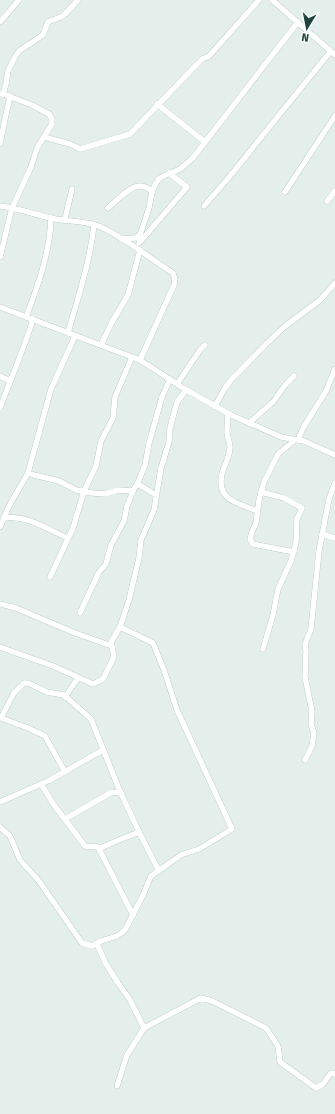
<svg xmlns="http://www.w3.org/2000/svg" width="335" height="1114" font-family="'Fira Sans',sans-serif">
  <rect width="100%" height="100%" fill="#e4efeb"/>
  <g fill="none" stroke-linecap="round" stroke-linejoin="round">
    <defs>
      <g id="minor">
        <path d="M272,0L335,55"/>
        <path d="M0,22L19,0"/>
        <path d="M0,94H3L6,84L8,71L15,57L19,51L43,35L48,22L63,16L78,0"/>
        <path d="M157,104L205,142"/>
        <path d="M44,137L70,144L80,149L130,134L202,59L209,56L259,0"/>
        <path d="M0,143L10,96"/>
        <path d="M285,192L335,116"/>
        <path d="M327,201L335,191"/>
        <path d="M0,206C17,208 34,214 50,218C67,222 85,220 101,227C127,239 149,258 173,273L175,279L174,285L140,360"/>
        <path d="M204,206L230,176L330,52"/>
        <path d="M108,208C120,198 137,175 152,192C159,173 164,177 180,169C184,166 188,162 192,159L298,22"/>
        <path d="M65,219L72,189"/>
        <path d="M121,239L135,238L140,235"/>
        <path d="M140,242L187,187L169,173"/>
        <path d="M139,243L140,235L149,208L152,192"/>
        <path d="M0,257L12,208L31,167L37,148L52,124V119L49,114L32,105L3,94"/>
        <path d="M0,307L140,360L183,388L231,415L281,437L304,441L335,455"/>
        <path d="M26,317C38,286 50,252 51,218"/>
        <path d="M68,333C78,297 90,262 94,225"/>
        <path d="M101,345L112,322L128,295L140,250"/>
        <path d="M0,376L10,381"/>
        <path d="M177,384L200,350L205,345"/>
        <path d="M215,406L225,388L231,380L265,345L284,327L320,300L335,283"/>
        <path d="M0,408C11,378 24,349 33,319"/>
        <path d="M228,413C228,419 227,426 227,432C227,437 230,442 230,447C230,457 224,465 222,474C216,500 238,503 257,511"/>
        <path d="M249,423L273,402L285,385L294,376"/>
        <path d="M298,440L303,428L326,391L335,369"/>
        <path d="M28,473L34,475L59,481L76,490L92,493L105,494L118,490L133,491"/>
        <path d="M137,484L143,487L156,495"/>
        <path d="M261,492L284,498L302,508L297,519L296,543L291,561L278,589L273,615L263,649"/>
        <path d="M4,518C26,514 48,530 68,538"/>
        <path d="M0,527L9,506L28,473L51,389L75,336"/>
        <path d="M322,534L335,538"/>
        <path d="M294,552L253,544L250,539L252,532L256,523L259,500L264,482L278,454L295,440"/>
        <path d="M50,577L73,528L84,491L96,466L101,441L113,418L115,397L132,357"/>
        <path d="M0,604L16,608L75,633L112,646"/>
        <path d="M80,613L99,572L106,564L111,545L124,521L127,506L133,491L139,480L145,465L149,443L162,397L170,379"/>
        <path d="M0,647L53,666L93,684L103,679L114,657L111,642L120,627L129,600L139,558L141,540L154,510L161,468L169,442L170,428L177,402L186,390"/>
        <path d="M65,697L78,678"/>
        <path d="M305,760L312,746L314,733L311,724L312,711L305,677L306,651L305,644L311,629L319,551L329,499L335,483"/>
        <path d="M65,772L45,736L28,728L1,718L14,693L24,683H28L47,692L64,695L91,719L119,789L139,832L159,871"/>
        <path d="M41,784L54,805L85,846L98,847L133,915"/>
        <path d="M0,802L50,780L103,750"/>
        <path d="M65,819L112,792L121,793"/>
        <path d="M0,827L10,836L20,860L39,881L82,943L92,946L101,941L117,936L125,930L143,895L151,876L181,855L199,849L232,829L177,710L164,670L153,643L120,627"/>
        <path d="M99,849C112,842 125,838 139,832"/>
        <path d="M97,944L106,964L118,983L130,1000L144,1028"/>
        <path d="M117,1086L127,1055L144,1028L201,998L212,1001L266,1028L278,1046L280,1062L316,1088L323,1084L331,1073L335,1074"/>
      </g>
    </defs>
    <use href="#minor" stroke="#a6b8b3" stroke-width="6"/>
    <use href="#minor" stroke="#fff" stroke-width="5.5"/>
  </g>
  <g transform="translate(307 28) rotate(190)" stroke="#f5fbf8" stroke-width="3" paint-order="stroke">
  <path d="M0-3L7 15L0 10L-7 15Z" fill="#21433d"/>
  <text y="-6" font-size="11" font-weight="bold" text-anchor="middle" fill="#21433d">N</text>
  </g>
</svg>
